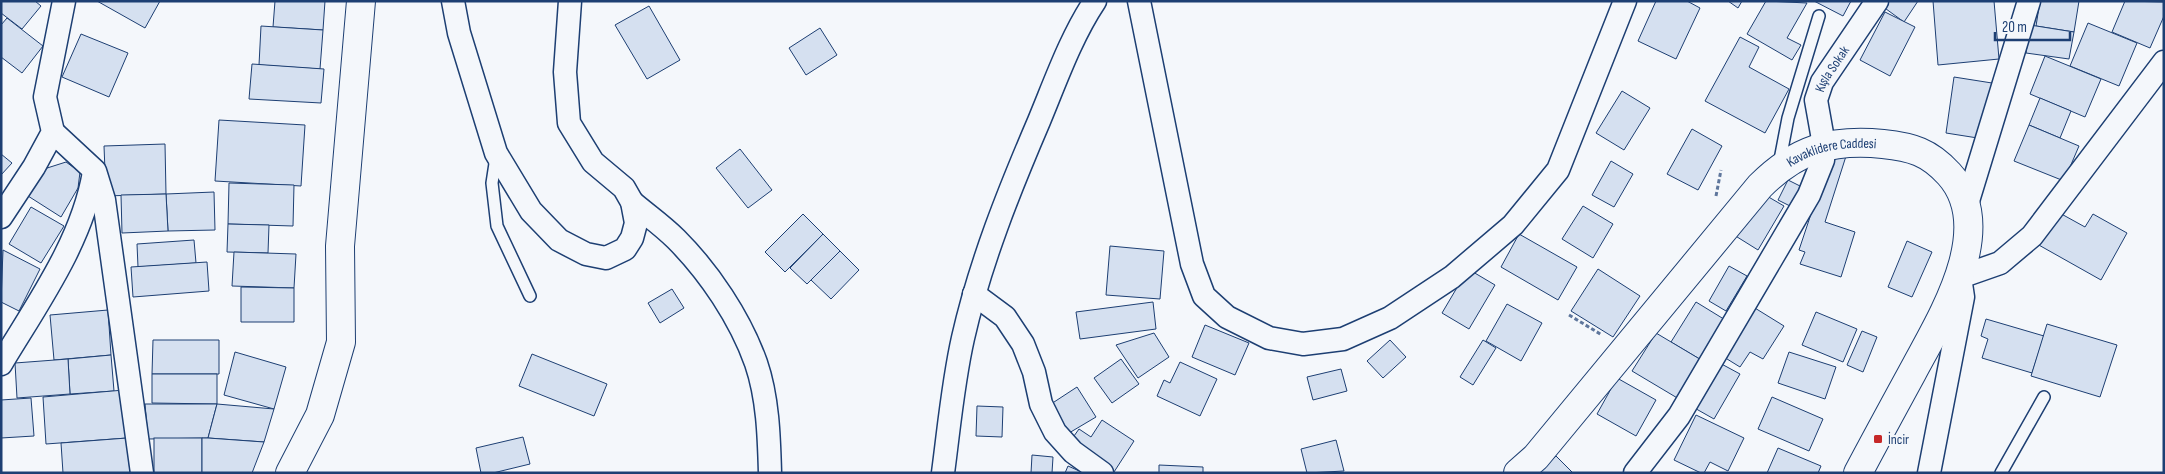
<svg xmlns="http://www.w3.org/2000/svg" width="2165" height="474" font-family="'Sofia Sans Condensed',sans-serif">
  <rect width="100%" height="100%" fill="#f4f7fb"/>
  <g fill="#d5e0f0" stroke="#1d3f73">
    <path d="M1,1H35L41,6L22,29L1,13Z"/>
    <path d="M97,1H160L145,28Z"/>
    <path d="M275,1H325L323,30L273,27Z"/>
    <path d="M1656,1H1687L1700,8L1676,59L1638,41Z"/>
    <path d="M1728,1H1742L1738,8Z"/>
    <path d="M1766,1L1807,3L1787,38L1801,45L1792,60L1747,34Z"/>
    <path d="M1814,1H1851L1843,16Z"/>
    <path d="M1885,1H1918L1904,22L1882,6Z"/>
    <path d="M1933,1H1994L1999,59L1938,65Z"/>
    <path d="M2040,1H2079L2074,32L2036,26Z"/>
    <path d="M2125,1L2164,2V16L2150,48L2112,32Z"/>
    <path d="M649,6L680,60L647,79L615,25Z"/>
    <path d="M1885,12L1915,27L1890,76L1860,60Z"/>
    <path d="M7,18L43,46L22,73L1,57V25Z"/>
    <path d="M2088,23L2137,43L2119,86L2070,66Z"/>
    <path d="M2030,25L2074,32L2069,59L2026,53Z"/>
    <path d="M261,26L323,30L320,69L259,65Z"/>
    <path d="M820,28L837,55L806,75L789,48Z"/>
    <path d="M81,34L128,53L109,97L62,77Z"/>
    <path d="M1740,37L1759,47L1749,67L1789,89L1765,133L1705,101Z"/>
    <path d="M2045,56L2101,79L2085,117L2030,94Z"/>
    <path d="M252,64L324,69L321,103L249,99Z"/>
    <path d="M1954,77L1992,83L1984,139L1946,133Z"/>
    <path d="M1622,91L1650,108L1624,150L1596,133Z"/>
    <path d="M2040,98L2071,111L2060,138L2029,125Z"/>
    <path d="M219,120L305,125L301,186L215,181Z"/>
    <path d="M2029,125L2079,146L2064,181L2014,161Z"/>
    <path d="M1692,129L1722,146L1698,190L1667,174Z"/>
    <path d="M165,144L166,194L106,196L104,146Z"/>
    <path d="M1833,148L1847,153L1825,222L1855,232L1841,277L1800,264L1805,252L1799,250Z"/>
    <path d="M740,149L772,190L748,208L716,168Z"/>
    <path d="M1,154L12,163L1,175Z"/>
    <path d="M1611,161L1633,174L1614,207L1592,195Z"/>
    <path d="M66,162L80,172L78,188L61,217L28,196L44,169Z"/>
    <path d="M1788,180L1806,189L1796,209L1778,200Z"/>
    <path d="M229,183L294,185L293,226L228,224Z"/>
    <path d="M214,192L215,230L168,231L166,194Z"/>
    <path d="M1760,192L1784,206L1758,250L1734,235Z"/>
    <path d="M166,194L168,231L122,233L121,195Z"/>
    <path d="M1583,206L1613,224L1593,258L1562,239Z"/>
    <path d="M31,207L64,226L41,263L9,244Z"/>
    <path d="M2056,211L2085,227L2093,214L2127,233L2101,280L2037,244Z"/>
    <path d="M803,214L823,234L785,272L765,252Z"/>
    <path d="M228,224L269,225L268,253L227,252Z"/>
    <path d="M823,234L840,251L807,284L790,268Z"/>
    <path d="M1519,234L1577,267L1558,300L1501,267Z"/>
    <path d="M194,240L196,263L138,267L137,244Z"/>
    <path d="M1907,241L1932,252L1912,297L1888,287Z"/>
    <path d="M1110,246L1164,251L1160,299L1106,295Z"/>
    <path d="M3,250L40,269L19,311L1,302Z"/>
    <path d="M840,251L859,270L831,299L811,280Z"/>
    <path d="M234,252L296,254L294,288L232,286Z"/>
    <path d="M207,262L209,291L133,297L131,267Z"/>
    <path d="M1729,266L1747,276L1726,311L1709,301Z"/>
    <path d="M1468,269L1495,285L1469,329L1442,313Z"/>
    <path d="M1598,269L1640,296L1613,337L1571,311Z"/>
    <path d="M241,287L294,288V322H241Z"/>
    <path d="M672,289L684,308L660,323L648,303Z"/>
    <path d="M1153,302L1156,329L1080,339L1076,312Z"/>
    <path d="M1696,302L1727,321L1703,361L1671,342Z"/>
    <path d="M1507,304L1542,323L1521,361L1486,341Z"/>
    <path d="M1750,305L1784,326L1763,359L1750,352L1740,367L1719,354Z"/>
    <path d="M108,310L111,355L54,360L50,315Z"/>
    <path d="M1816,312L1857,329L1843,362L1802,345Z"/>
    <path d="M1986,319L2044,336L2032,373L1982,358L1988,339L1981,336Z"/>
    <path d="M2047,324L2117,345L2100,397L2031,376Z"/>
    <path d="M1205,325L1249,343L1235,375L1192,357Z"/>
    <path d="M1862,331L1877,337L1863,372L1847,365Z"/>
    <path d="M1154,333L1169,357L1138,378L1116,345Z"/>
    <path d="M1656,333L1703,361L1679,399L1632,371Z"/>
    <path d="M153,340H219V374H152Z"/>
    <path d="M1390,340L1406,357L1383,378L1367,361Z"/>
    <path d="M1483,340L1496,348L1473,385L1460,377Z"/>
    <path d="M235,352L286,367L274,409L224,395Z"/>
    <path d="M1789,352L1836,367L1825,399L1778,383Z"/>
    <path d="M532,354L607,384L594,416L519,386Z"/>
    <path d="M111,355L114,391L70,394L68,359Z"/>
    <path d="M68,359L70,394L17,398L15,363Z"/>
    <path d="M1121,359L1139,384L1112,403L1094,378Z"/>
    <path d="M1716,361L1740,374L1714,419L1691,406Z"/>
    <path d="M1180,362L1217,379L1200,416L1157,396L1164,380L1170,383Z"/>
    <path d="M1341,369L1347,391L1313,400L1307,377Z"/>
    <path d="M152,374H217V404L152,403Z"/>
    <path d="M1617,378L1656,400L1636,436L1597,414Z"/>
    <path d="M1077,387L1096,417L1069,433L1051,404Z"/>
    <path d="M124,390L127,438L46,444L43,397Z"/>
    <path d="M1772,397L1823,419L1809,451L1758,429Z"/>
    <path d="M31,398L34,436L1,438V400Z"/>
    <path d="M145,404H217L208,438L148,439Z"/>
    <path d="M217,404L274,409L264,442L208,438Z"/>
    <path d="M977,406L1003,407L1002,437L976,436Z"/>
    <path d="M1696,415L1744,438L1728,471L1710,462L1704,473H1701L1674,460Z"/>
    <path d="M1102,420L1134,441L1114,472L1069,443L1079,429L1091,437Z"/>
    <path d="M523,437L530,464L493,473H481L476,448Z"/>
    <path d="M127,438L130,473H63L61,443Z"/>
    <rect x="154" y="438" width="48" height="35"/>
    <path d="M202,438H208L264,442L252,473H202Z"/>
    <path d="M1336,440L1344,471L1307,473L1301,449Z"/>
    <path d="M1778,448L1821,466L1818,473H1767Z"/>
    <path d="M1032,455L1053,457L1052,473H1031Z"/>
    <path d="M1556,456L1573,473H1539Z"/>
    <path d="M1159,465L1203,467V473H1159Z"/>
    <path d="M1068,466L1084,473H1065Z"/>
  </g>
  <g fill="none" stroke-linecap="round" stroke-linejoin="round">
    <defs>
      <g id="service">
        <path d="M496,157L492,183L497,226L530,296"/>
        <path d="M1779,165L1788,118L1819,16"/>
        <path d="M2001,473L2044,397"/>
      </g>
      <g id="minor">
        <path d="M453,1L459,33L496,153L531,211L559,240L586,254L606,258L625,249L632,238L636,223L632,202L624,188L593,162L569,123L565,72L570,1"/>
        <path d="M1139,1L1192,264L1204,296L1227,317L1269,338L1303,344L1343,339L1390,318L1452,277L1513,225L1558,170L1625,1"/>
        <path d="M53,132L95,171L104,200L142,473"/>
        <path d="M632,202C646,214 662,225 676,239C709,272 740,318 756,363C768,398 769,437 770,473"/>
        <path d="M1967,204L2029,1"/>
        <path d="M1,217L34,167L53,132L45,97L64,1"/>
        <path d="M974,294L1005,317L1023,344L1034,372L1041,404L1055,432L1073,452L1102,473"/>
        <path d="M1,364C37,304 82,242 94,172"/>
        <path d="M943,473C949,428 953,382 963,338C980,263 1009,191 1039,121C1056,80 1071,37 1095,1"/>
        <path id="s1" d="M1635,473L1679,416L1809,195L1823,160L1824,145L1816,100L1822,82L1877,1"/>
        <path d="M1929,473L1963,297L1960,277L2000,263L2032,236L2164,62"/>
      </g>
      <g id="tertiary">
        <path d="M290,473L320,415L341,342L340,246L361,1"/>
        <path id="s2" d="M1518,473L1536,457L1760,186C1797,149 1831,139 1883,144C1912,147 1929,152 1949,174C1999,229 1940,320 1912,373C1894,406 1876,439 1858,473"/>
      </g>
    </defs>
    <use href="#service" stroke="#1d3f73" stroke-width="14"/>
    <use href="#minor" stroke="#1d3f73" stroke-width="25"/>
    <use href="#tertiary" stroke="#1d3f73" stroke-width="30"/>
    <g stroke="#5e769c" stroke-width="3" stroke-dasharray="4 2.5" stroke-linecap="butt">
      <path d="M1716,196L1721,170"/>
      <path d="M1569,315L1602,335"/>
    </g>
    <use href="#service" stroke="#f4f7fb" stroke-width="11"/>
    <use href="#minor" stroke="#f4f7fb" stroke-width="22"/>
    <use href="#tertiary" stroke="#f4f7fb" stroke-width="28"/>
  </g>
  <rect fill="#c62828" stroke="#f4f7fb" stroke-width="2" x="1873" y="434" width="10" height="10" rx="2.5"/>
  <g text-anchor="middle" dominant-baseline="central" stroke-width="4" stroke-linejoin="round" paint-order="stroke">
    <g font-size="14" fill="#1d3f73" stroke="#f4f7fb">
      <text stroke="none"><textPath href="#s1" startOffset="462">Kışla Sokak</textPath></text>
      <text stroke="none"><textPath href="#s2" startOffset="458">Kavaklidere Caddesi</textPath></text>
    </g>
    <g font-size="14" fill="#1d3f73" stroke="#f4f7fb" text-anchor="start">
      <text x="1888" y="439">İncir</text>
    </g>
  </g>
  <rect width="2165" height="474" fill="none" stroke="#1d3f73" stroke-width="5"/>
  <path d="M1995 32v8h75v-8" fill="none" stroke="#1d3f73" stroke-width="2.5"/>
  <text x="2002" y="32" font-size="15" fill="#1d3f73" stroke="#f4f7fb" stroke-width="4" paint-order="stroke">20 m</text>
</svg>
